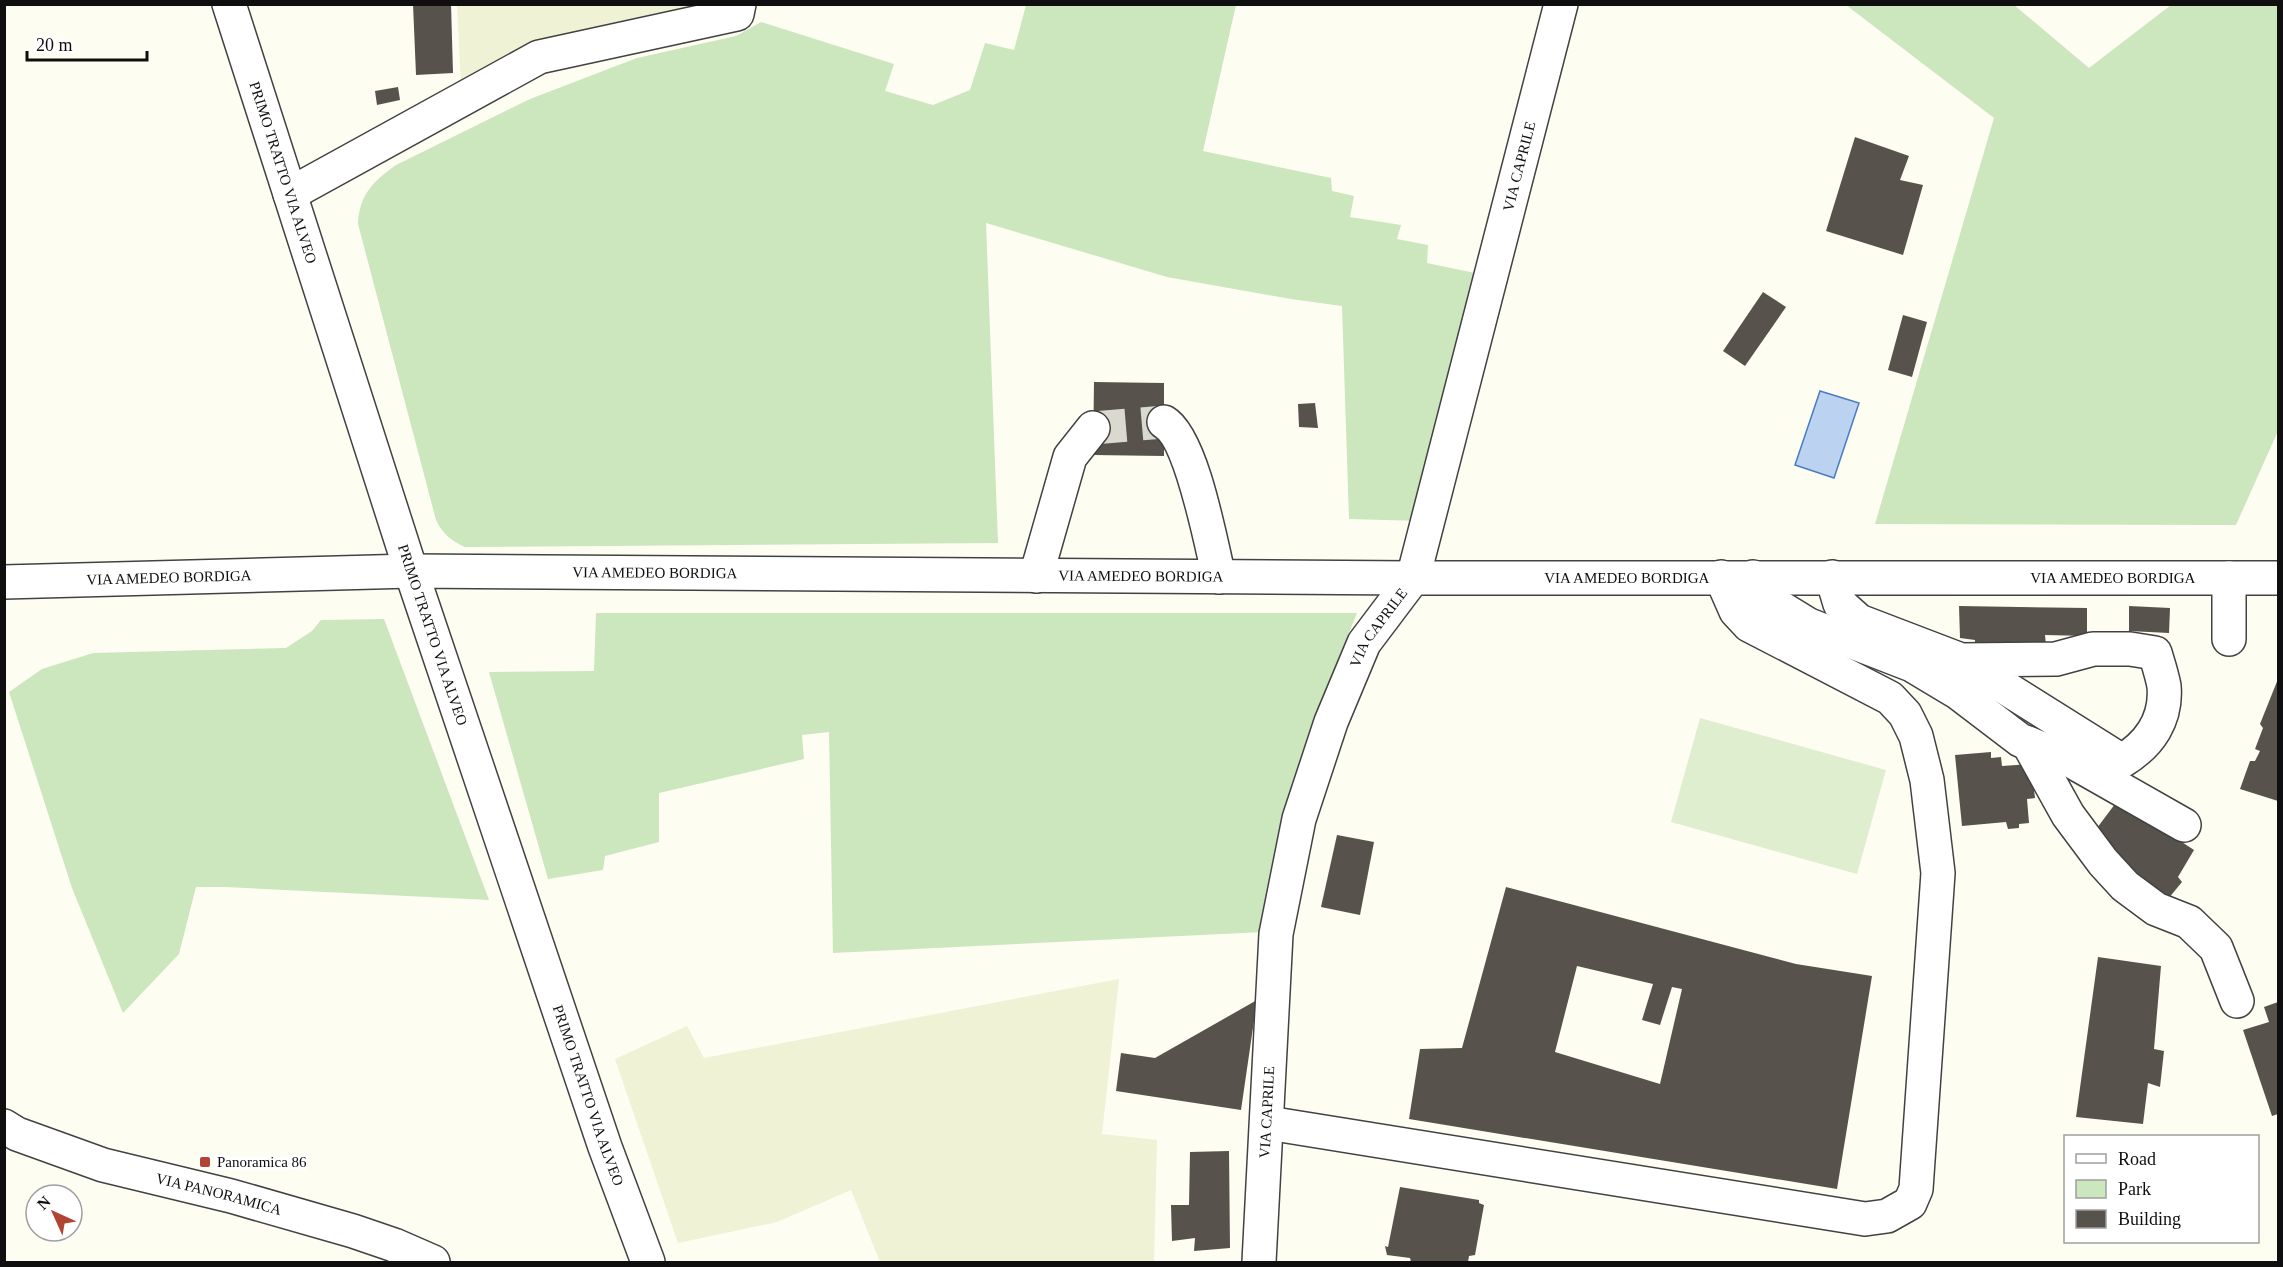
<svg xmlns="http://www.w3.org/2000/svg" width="2283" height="1267" font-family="'Times New Roman',serif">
  <rect width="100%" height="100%" fill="#fefdf2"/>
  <g fill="#eff2d4">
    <path d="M520,4L715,5L461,84L457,5Z"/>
    <path d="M1119,979L1102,1134L1157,1140L1154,1262H880L851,1190L777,1222L678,1243L615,1059L687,1026L704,1058Z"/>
  </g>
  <g fill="#cce6be">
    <path d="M1026,5H1236L1203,151L1331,178L1332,191L1354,196L1350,217L1401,225L1397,239L1428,245L1427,263L1475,273L1421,521L1349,519L1342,306L1291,299L1167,277L986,223L998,543L465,547C450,540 443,534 436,520L358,224C359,196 373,181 396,165L530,99L637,58L736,36L761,22L894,64L885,91L933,105L970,90L985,43L1014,50Z"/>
    <path d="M1846,5H2014L2089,68L2171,5H2278V431L2236,525L1875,524L1994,118Z"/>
    <path d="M596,613H1357L1308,735L1281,833L1263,932L833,953L829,732L802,735L804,759L659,793V842L605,856L603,870L548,879L489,672L594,671Z"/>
    <path d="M384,619L489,900L226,887H196L179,954L123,1013L72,888L9,692L42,669L93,653L286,648L312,631L321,620Z"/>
  </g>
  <path fill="#deeecf" d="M1700,718L1886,770L1857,874L1671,822Z"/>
  <path fill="#bbd3f1" stroke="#497cc1" stroke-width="1.5" d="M1820,391L1859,403L1834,478L1795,465Z"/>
  <g fill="#57524c" fill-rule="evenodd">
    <path d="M413,4H451L453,73L416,75Z"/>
    <path d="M398,87L400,100L377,105L375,91Z"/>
    <path d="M1855,137L1909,156L1900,180L1923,185L1903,255L1826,231Z"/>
    <path d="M1763,292L1786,307L1745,366L1723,351Z"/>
    <path d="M1903,315L1927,322L1912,377L1888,370Z"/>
    <path d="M1094,382L1164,383V456L1093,455Z"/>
    <path d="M1315,403L1318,428L1299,427L1298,404Z"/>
    <path d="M1959,606L2087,608V636L2045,635L2046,645L1975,644V640L1960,638Z"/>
    <path d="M2129,606L2170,608L2169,633L2129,631Z"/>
    <path d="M2278,679V801L2240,789L2250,761H2255L2260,751L2255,749L2263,728L2260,724Z"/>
    <path d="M1991,752V758L2001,757L2002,766L2031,764L2035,798L2027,799L2029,823L2019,824V828L2008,829L2006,822L1962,826L1955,755Z"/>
    <path d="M2118,800L2194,850L2178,877L2182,882L2168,899L2114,863L2091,836Z"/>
    <path d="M1337,835L1374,842L1360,915L1321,907Z"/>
    <path d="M1506,887L1796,964L1872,976L1837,1189L1409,1119L1420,1049L1462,1048ZM1577,966L1653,984L1642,1020L1660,1025L1672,987L1682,989L1660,1084L1555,1052Z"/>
    <path d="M2098,957L2161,966L2154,1049L2164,1051L2160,1087L2148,1083L2143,1124L2076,1117Z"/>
    <path d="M1257,1000L1241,1110L1116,1091L1121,1053L1155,1058Z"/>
    <path d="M2278,1002V1114L2272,1116L2243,1030L2269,1022L2264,1007Z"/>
    <path d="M1229,1151L1230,1248L1194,1251L1195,1238L1172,1241L1171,1205H1189L1190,1152Z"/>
    <path d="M1400,1187L1479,1200V1203L1484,1205L1475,1255L1469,1256L1468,1262H1411L1410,1258L1387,1255L1385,1246L1388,1247Z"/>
  </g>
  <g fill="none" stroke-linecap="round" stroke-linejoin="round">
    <path stroke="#dad9d0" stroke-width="33" stroke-dasharray="33 16" stroke-linecap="butt" d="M1093,428L1164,422"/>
    <defs>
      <g id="minor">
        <path id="s1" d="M229,4L411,571L605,1147L648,1262"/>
        <path d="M290,194L539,57L737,14L739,4"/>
        <path d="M1164,422C1192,438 1211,544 1219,577"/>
        <path d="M1036,576L1070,457L1093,428"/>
        <path d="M1753,577L1768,600L1809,625L1912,665L1957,692L2020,740L2066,758L2184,825"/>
        <path d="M1832,577L1840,604L1859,621L1961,660L2122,761C2150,744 2167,719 2164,686C2162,675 2158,663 2155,653L2130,649H2093L2056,659L1961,660"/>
        <path id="s2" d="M4,582L411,571L1413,578H2278"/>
        <path d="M2229,639V578"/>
        <path d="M2028,743L2068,815L2103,862L2125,886L2156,909L2189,922L2216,948L2237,1001"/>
        <path d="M1268,1123L1865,1219L1887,1216L1910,1203L1916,1189L1938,873L1927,780L1916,736L1905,714L1890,698L1749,625L1736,611L1721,577"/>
        <path id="s3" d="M4,1126L17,1134L103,1165L231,1196L353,1231L394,1245L433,1262"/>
        <path id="s4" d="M1259,1262L1276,934L1299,819L1331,722L1364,643L1413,578L1561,4"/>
      </g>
    </defs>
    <use href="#minor" stroke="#424242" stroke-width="36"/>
    <use href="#minor" stroke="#fff" stroke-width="33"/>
  </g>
  <rect fill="#b24433" stroke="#fff" stroke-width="2" x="199" y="1156" width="12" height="12" rx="3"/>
  <g text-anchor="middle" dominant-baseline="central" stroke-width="6" stroke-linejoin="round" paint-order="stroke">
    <g font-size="15" fill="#0f0f0f" stroke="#fff">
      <text stroke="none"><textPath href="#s4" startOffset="1140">VIA CAPRILE</textPath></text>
      <text stroke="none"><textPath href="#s1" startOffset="177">PRIMO TRATTO VIA ALVEO</textPath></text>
      <text stroke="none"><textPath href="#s2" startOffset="651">VIA AMEDEO BORDIGA</textPath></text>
      <text stroke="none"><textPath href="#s2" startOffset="1137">VIA AMEDEO BORDIGA</textPath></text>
      <text stroke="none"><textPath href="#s2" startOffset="1623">VIA AMEDEO BORDIGA</textPath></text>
      <text stroke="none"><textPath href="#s2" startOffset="2109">VIA AMEDEO BORDIGA</textPath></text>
      <text stroke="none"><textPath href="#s2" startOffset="165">VIA AMEDEO BORDIGA</textPath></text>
      <text stroke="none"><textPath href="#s4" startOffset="654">VIA CAPRILE</textPath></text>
      <text stroke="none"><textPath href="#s1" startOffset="663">PRIMO TRATTO VIA ALVEO</textPath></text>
      <text stroke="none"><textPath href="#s1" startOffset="1149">PRIMO TRATTO VIA ALVEO</textPath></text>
      <text stroke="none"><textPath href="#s4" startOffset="150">VIA CAPRILE</textPath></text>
      <text stroke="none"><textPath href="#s3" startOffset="226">VIA PANORAMICA</textPath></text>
    </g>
    <g font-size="15" fill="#0f0f0f" stroke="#fff" text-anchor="start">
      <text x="217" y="1162">Panoramica 86</text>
    </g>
  </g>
  <rect width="2283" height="1267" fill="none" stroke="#0f0f0f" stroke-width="12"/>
  <rect x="2064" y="1135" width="195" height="108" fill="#ffffff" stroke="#9f9f9f" stroke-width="1.5"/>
  <rect x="2076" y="1154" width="30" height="9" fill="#ffffff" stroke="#9f9f9f" stroke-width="1.5"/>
  <text x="2118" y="1165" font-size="18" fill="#0f0f0f">Road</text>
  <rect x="2076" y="1180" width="30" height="18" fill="#cce6be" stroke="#9f9f9f" stroke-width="1.5"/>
  <text x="2118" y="1195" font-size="18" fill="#0f0f0f">Park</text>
  <rect x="2076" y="1210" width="30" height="18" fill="#57524c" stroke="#9f9f9f" stroke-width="1.5"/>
  <text x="2118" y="1225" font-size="18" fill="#0f0f0f">Building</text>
  <g transform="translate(54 1213) rotate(315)"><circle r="28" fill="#ffffff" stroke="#9f9f9f" stroke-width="1.5"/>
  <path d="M0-4.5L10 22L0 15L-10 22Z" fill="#b24433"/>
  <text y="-9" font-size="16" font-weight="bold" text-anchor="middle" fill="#0f0f0f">N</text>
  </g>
  <path d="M27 51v9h120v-9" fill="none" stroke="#0f0f0f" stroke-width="3"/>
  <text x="36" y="51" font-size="18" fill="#0f0f0f" stroke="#ffffff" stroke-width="4.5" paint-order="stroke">20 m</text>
</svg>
